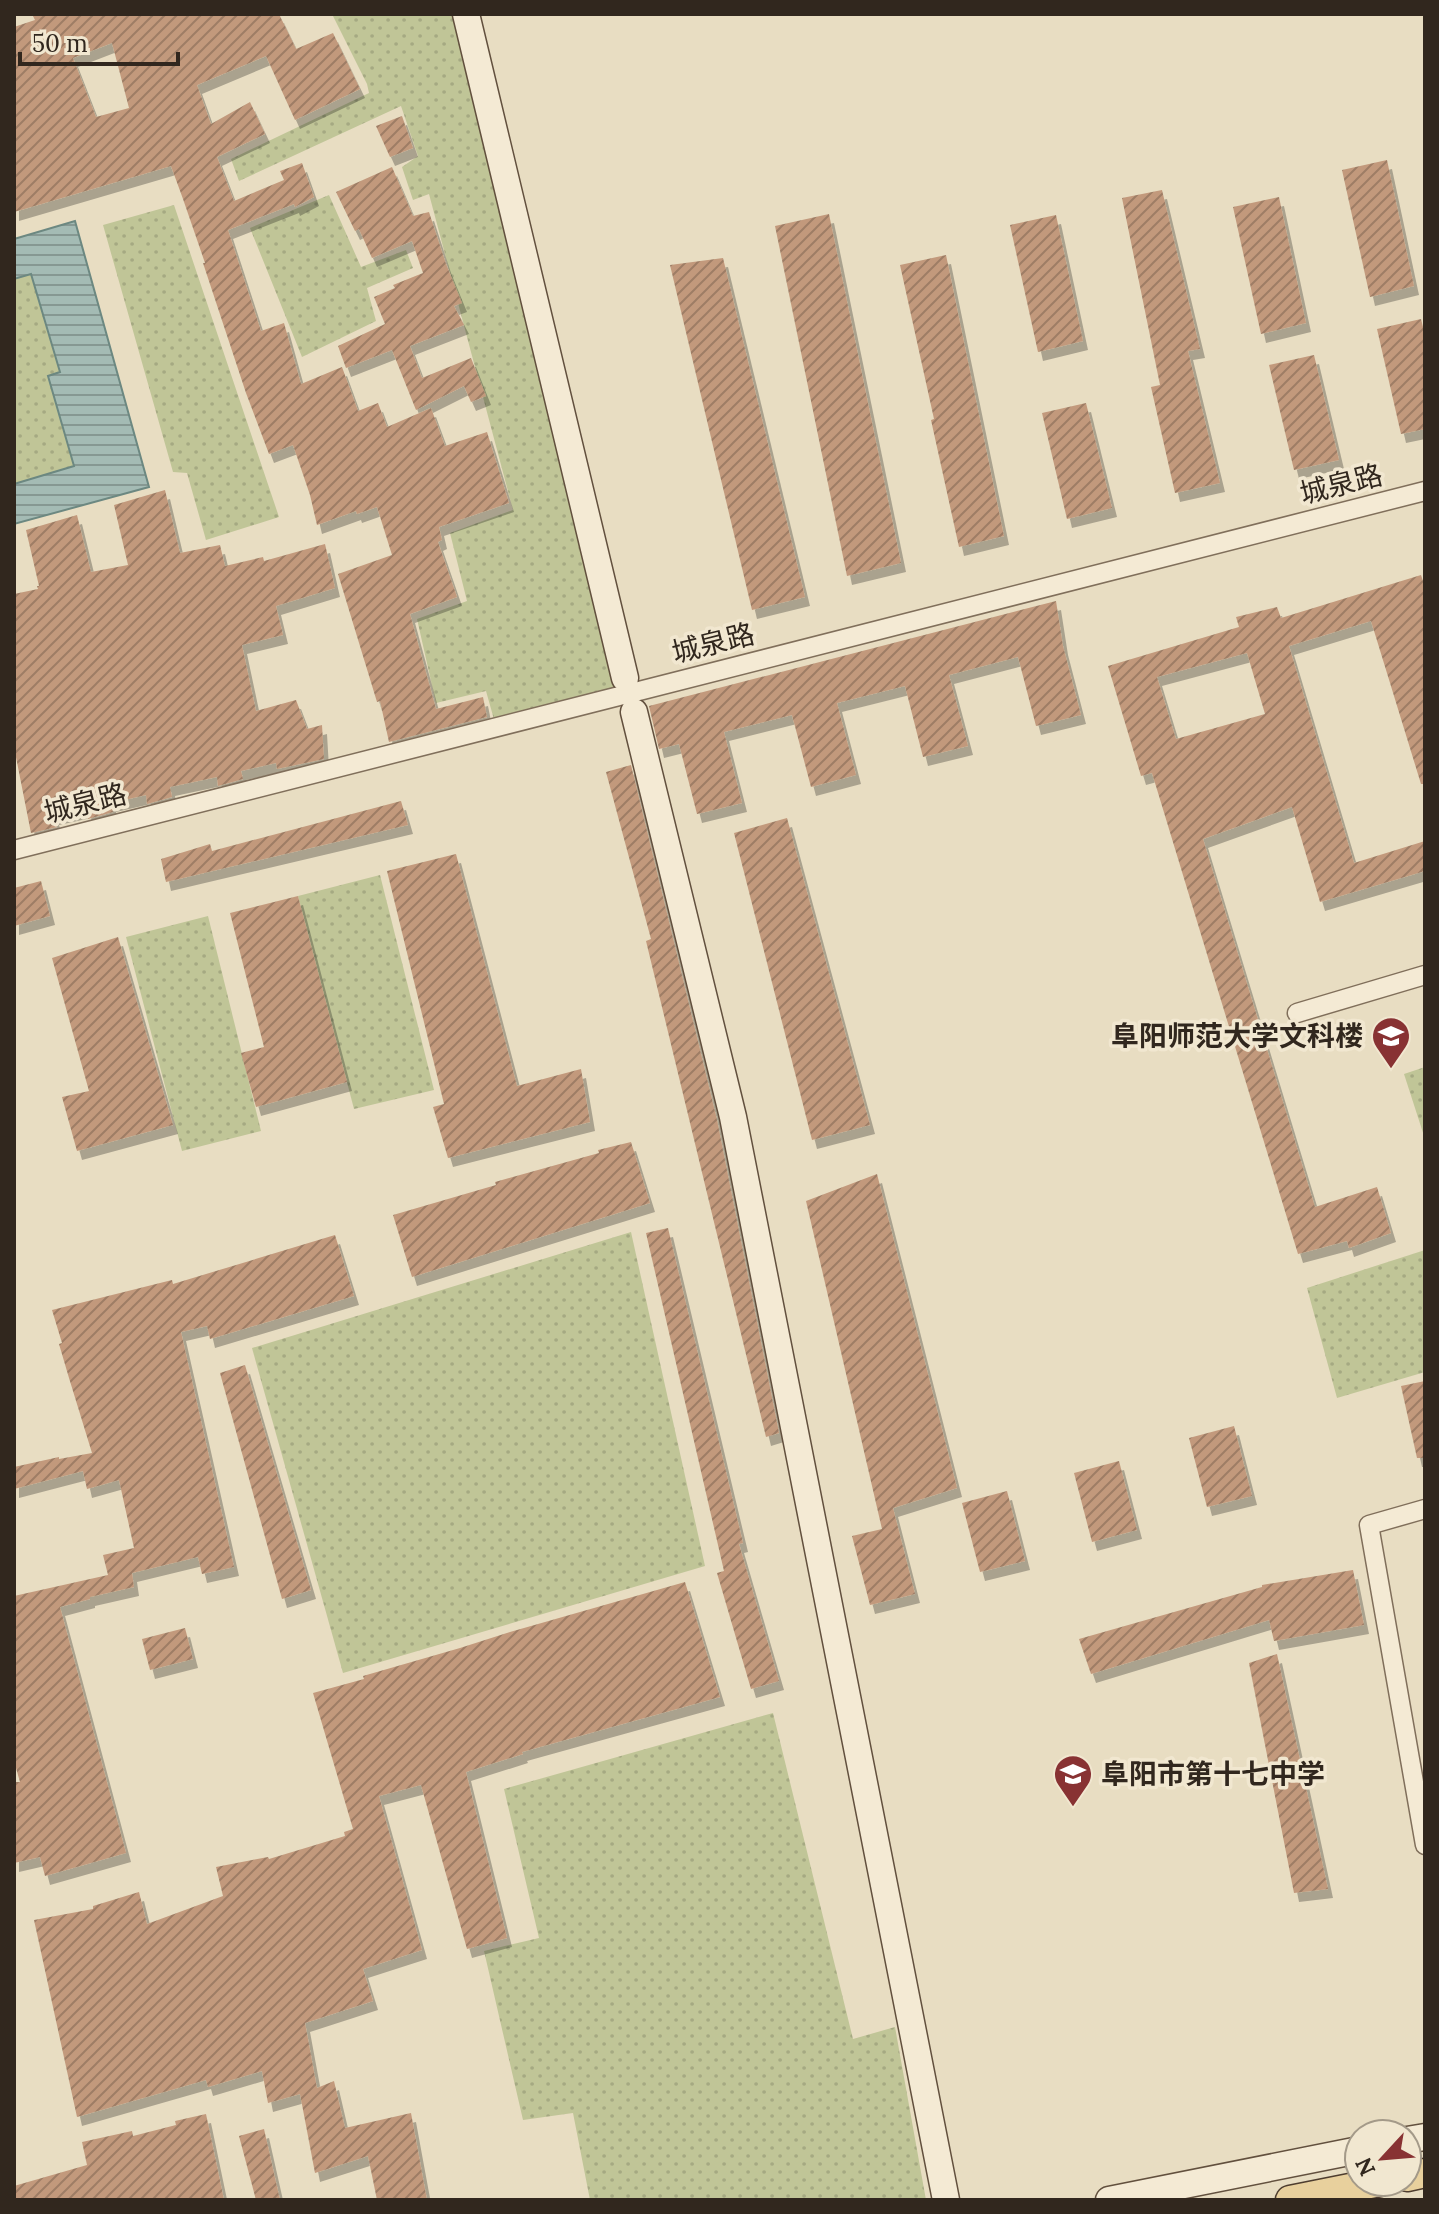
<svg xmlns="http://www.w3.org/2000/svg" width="1439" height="2214" font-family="Lora,'Noto Sans SC',serif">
  <defs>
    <pattern id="green-dots" width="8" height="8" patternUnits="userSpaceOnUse" patternTransform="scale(2)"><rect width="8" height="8" fill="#c0c597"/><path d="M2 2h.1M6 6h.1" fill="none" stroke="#a5a982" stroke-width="1.8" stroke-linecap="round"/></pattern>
    <pattern id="water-rules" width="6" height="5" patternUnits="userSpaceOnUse" patternTransform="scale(2)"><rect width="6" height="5" fill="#a4bbb4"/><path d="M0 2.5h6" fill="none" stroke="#869892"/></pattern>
    <pattern id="building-hatch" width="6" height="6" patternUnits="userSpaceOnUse" patternTransform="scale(2)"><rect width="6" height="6" fill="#c2997c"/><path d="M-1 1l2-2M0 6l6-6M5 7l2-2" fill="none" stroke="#9e7d65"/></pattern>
    <filter id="shadow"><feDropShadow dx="5" dy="9" stdDeviation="0" flood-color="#0004"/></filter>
  </defs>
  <rect width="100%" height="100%" fill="#e8ddc2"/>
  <g fill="url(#green-dots)">
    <path d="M338,14H456L617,688L495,723L486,691L436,703L417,619L467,601L450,533L513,510L429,194L413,200L402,167L418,156L401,106L239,181L231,159L369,93L367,84L333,16Z"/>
    <path d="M329,195L361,267L406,250L413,268L367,288L376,321L302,357L250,228Z"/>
    <path d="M174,205L279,517L206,540L187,473L173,472L103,225Z"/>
    <path d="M31,273L61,373L48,377L74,466L14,484V279Z"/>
    <path d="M380,875L434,1090L354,1109L298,896Z"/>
    <path d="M208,916L261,1131L182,1151L126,937Z"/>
    <path d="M1425,1067V1139L1404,1074Z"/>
    <path d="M631,1232L705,1566L343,1673L252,1348Z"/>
    <path d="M1425,1250V1372L1337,1398L1307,1288Z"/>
    <path d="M773,1713L853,2039L895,2027L926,2200H590L573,2113L523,2120L484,1951L539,1938L504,1789Z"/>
  </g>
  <path fill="url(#water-rules)" stroke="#6c8881" stroke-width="2" d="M75,221L149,487L14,524V484L74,466L48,376L60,372L31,274L14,279V239Z"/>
  <g fill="url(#building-hatch)" fill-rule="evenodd" filter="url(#shadow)">
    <path d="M32,14H279L296,49L333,33L360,89L295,120L266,56L197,85L211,124L250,102L265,134L217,157L234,201L284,180L280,171L302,163L314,197L295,207L294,204L228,230L261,331L284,323L301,384L342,367L358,411L378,403L387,427L431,408L445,446L487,432L509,503L439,527L442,540L438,542L457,597L410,614L436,709L483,697L487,717L389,742L380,701L377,702L338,574L392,555L377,507L357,514L356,511L317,525L310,495L293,445L269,454L246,393L203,263H205L183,199L171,166L14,212V27L35,20ZM112,43L129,108L96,117L73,58Z"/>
    <path d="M402,116L413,148L390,157L376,126Z"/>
    <path d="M1387,160L1414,286L1370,297L1342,170Z"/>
    <path d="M392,167L413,216L429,212L446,264L462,303L454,306L464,325L410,346L422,378L471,358L486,396L471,402L464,386L416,410L392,350L346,368L338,346L385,324L374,297L395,288L393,285L423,273L412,241L372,258L359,229L355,231L336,192Z"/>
    <path d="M1162,190L1200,349L1188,351L1220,483L1175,493L1151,387L1160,385L1122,198Z"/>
    <path d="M1279,197L1306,323L1261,334L1233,207Z"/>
    <path d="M829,214L901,563L847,576L775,226Z"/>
    <path d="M1056,215L1083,341L1038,352L1010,225Z"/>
    <path d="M946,255L1004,536L959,547L931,420L934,419L900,265Z"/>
    <path d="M723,258L805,597L752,610L670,265Z"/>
    <path d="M1421,319L1425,335V429L1401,434L1377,329Z"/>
    <path d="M1314,355L1339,460L1294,470L1269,365Z"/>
    <path d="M1086,403L1112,508L1067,519L1042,413Z"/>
    <path d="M165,490L180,553L220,545L225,566L263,557L264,561L325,544L335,588L276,606L283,635L242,645L256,711L296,700L307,729L322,725L324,759L277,769L276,763L241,771L243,779L218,786L217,777L170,787L172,797L147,804L146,795L111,803L113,812L88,819L86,809L54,816L57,827L31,833L14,747V594L38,589L37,586H39L26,530L77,515L91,572L128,565L114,505Z"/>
    <path d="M1421,575L1425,587V784H1421L1371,621L1289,646L1354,863L1425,841V871L1320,902L1292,807L1203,839L1315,1207L1377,1187L1391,1233L1349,1248L1347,1241L1298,1254L1152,773L1141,776L1108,666L1239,627L1236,617L1277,607L1281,618ZM1247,653L1265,714L1176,739L1157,677Z"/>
    <path d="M1056,601L1063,646L1081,715L1036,726L1018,657L949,675L968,746L923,757L905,686L837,703L856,775L811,787L792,715L724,732L742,803L697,814L679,744L659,749L649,706Z"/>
    <path d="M631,765L717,1120L779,1433L766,1437L646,941L651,939L606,772Z"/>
    <path d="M401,801L408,825L166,882L161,859L210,844L212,851Z"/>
    <path d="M787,818L870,1125L812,1140L734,833Z"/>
    <path d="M456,854L517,1086L581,1069L590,1122L448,1158L433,1107L444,1104L387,871Z"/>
    <path d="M41,881L50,916L14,926V888Z"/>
    <path d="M298,896L347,1082L256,1107L241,1053L264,1047L230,913Z"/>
    <path d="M118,937L173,1125L77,1151L62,1097L89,1091L52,958Z"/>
    <path d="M631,1142L650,1203L412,1277L393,1215L496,1185L495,1182L599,1153L598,1150Z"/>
    <path d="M877,1174L957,1488L893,1508L915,1594L870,1605L852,1536L882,1529L806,1201Z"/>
    <path d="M668,1228L743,1543L739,1544L779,1681L751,1689L717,1573L724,1571L646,1233Z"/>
    <path d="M335,1235L354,1296L210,1339L207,1326L181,1332L234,1567L202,1574L198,1557L132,1573L134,1587L90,1597V1599L60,1607L126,1853L45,1876L40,1857L14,1863V1782H20L14,1761V1596L108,1575L103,1555L134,1548L119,1480L87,1489L83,1471L14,1489V1467L59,1457V1459L92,1453L69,1378L59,1344L62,1343L52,1310L172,1280L173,1284Z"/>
    <path d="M245,1365L311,1590L282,1599L220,1373Z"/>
    <path d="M1425,1381V1458H1417L1401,1386Z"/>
    <path d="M1234,1426L1252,1496L1207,1507L1189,1438Z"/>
    <path d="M1119,1461L1137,1530L1092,1542L1074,1473Z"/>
    <path d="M1007,1491L1025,1561L980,1572L962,1503Z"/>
    <path d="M1353,1570L1364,1625L1274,1641L1269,1620L1091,1674L1079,1639L1262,1587V1585Z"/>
    <path d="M685,1582L720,1697L522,1752L523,1754L466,1772L507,1938L467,1949L421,1785L379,1796L422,1950L363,1969L373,2001L305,2023L317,2088L334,2081L345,2128L411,2113L427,2200H377L368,2156L315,2173L300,2094L268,2103L262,2071L208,2087L206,2080L77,2117L34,1920L93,1909V1906L139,1892L147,1924L223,1896L216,1867L268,1857L269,1859L345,1836L344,1832L353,1829L313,1693L364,1679L363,1676L460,1648L510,1632Z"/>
    <path d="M185,1628L193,1659L150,1670L142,1639Z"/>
    <path d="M1277,1654L1328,1889L1294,1893L1249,1663Z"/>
    <path d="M206,2114L224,2200H14V2186L87,2165L82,2142L132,2131L133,2136L176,2125L175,2121Z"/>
    <path d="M264,2129L280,2200H256L239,2136Z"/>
  </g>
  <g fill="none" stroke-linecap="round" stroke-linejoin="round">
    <defs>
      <g id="street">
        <path d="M14,850L1425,491"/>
        <path d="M1297,1013L1425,975"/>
        <path d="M1425,1509L1369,1525L1425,1845"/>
      </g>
      <g id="secondary">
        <path d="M466,14L625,678"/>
        <path d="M634,712L733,1117L946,2200"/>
        <path d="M1407,2140L1425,2137"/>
        <path d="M1109,2200L1359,2150"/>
      </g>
      <g id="primary">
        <path d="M1407,2177L1425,2173"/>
        <path d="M1290,2200L1380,2182"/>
      </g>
    </defs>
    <use href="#street" stroke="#806f5b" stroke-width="21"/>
    <use href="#secondary" stroke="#62503e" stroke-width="29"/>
    <use href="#primary" stroke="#4e3d2f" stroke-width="31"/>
    <use href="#street" stroke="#f4ead4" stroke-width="18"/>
    <use href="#secondary" stroke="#f4ead4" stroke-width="26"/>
    <use href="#primary" stroke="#e8d09d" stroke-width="28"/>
  </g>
  <defs>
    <symbol id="university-pin" viewBox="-11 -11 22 30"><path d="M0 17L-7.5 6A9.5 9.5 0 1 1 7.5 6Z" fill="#883233" stroke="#f1e7d0"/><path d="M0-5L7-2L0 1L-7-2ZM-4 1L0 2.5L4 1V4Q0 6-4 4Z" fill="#fff"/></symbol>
    <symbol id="school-pin" viewBox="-11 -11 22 30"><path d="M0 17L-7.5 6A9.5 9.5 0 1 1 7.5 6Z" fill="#883233" stroke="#f1e7d0"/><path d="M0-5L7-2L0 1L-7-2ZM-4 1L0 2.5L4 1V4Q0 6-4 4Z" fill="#fff"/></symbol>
  </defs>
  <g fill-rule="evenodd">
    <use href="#university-pin" x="1369" y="1014" width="44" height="60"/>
    <use href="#school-pin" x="1051" y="1752" width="44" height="60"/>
  </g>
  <g text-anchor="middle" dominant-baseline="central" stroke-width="7" stroke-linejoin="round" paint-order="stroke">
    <g font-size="28" fill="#31271e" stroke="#f1e7d0">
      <text transform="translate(1341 484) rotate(-14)">城泉路</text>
      <text transform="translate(713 643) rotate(-14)">城泉路</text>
      <text transform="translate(85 803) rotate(-14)">城泉路</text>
    </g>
    <g font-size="28" font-weight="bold" fill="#31271e" stroke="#f1e7d0" text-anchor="end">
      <text x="1363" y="1036">阜阳师范大学文科楼</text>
      <text x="1101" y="1774" text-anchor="start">阜阳市第十七中学</text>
    </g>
  </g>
  <rect width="1439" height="2214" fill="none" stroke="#31271e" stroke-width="32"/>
  <g transform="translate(1383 2158) rotate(244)"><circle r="38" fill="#f1e7d0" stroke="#a49a89" stroke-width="2"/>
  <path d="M0-6L14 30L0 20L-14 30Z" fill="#883233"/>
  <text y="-12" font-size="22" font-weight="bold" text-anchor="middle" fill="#31271e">N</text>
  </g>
  <path d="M20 52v12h158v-12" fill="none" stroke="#31271e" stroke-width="4"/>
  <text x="32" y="52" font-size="24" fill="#31271e" stroke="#f1e7d0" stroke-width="6" paint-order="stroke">50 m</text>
</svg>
